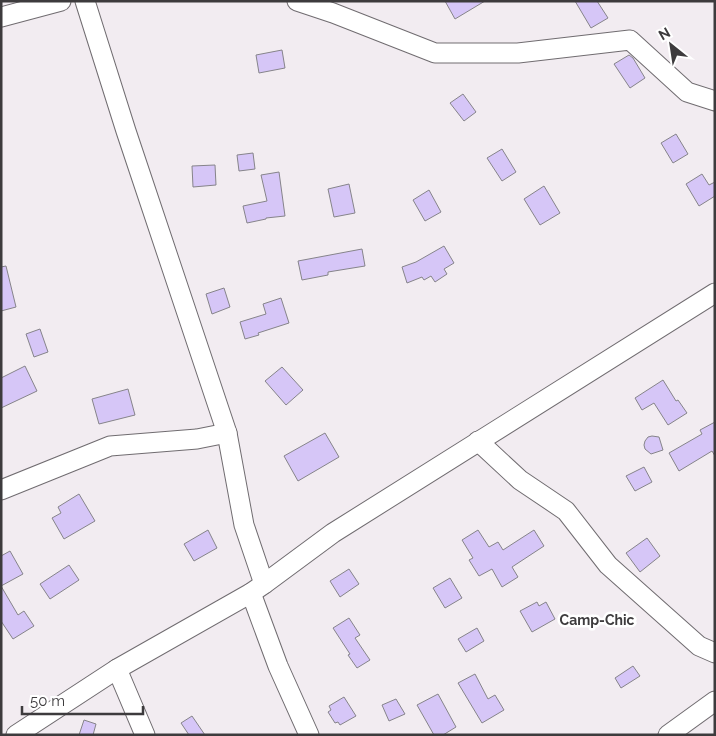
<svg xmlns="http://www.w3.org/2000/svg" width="716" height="736" font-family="Raleway,sans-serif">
  <rect width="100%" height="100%" fill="#f2ecf1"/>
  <g fill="#d6c6f7" stroke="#86848a">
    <path d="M445,1H485L455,19Z"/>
    <path d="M575,1H597L608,18L591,28Z"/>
    <path d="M282,50L285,68L259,73L256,55Z"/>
    <path d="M629,55L633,58L645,78L630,88L614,64Z"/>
    <path d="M463,94L476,112L464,121L450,103Z"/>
    <path d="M676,134L688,154L673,163L661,143Z"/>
    <path d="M502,149L516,172L502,181L487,158Z"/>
    <path d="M253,153L255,169L239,171L237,155Z"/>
    <path d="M215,165L216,185L193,187L192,166Z"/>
    <path d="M279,172L285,216L266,218V219L247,223L243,206L267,201L261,175Z"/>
    <path d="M702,174L709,185L715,182V196L699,206L686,184Z"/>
    <path d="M349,184L355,213L334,217L328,189Z"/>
    <path d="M544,186L560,213L540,225L524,199Z"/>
    <path d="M429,190L441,212L425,221L413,200Z"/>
    <path d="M444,246L454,263L444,269L447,274L435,282L431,276L424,280L422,277L407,283L402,267L416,262Z"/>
    <path d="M362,249L365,266L328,272V275L302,280L298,261Z"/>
    <path d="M6,266L16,307L1,311V267Z"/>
    <path d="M224,288L230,307L212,314L206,294Z"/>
    <path d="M281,298L289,323L258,333L259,335L245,339L240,322L266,314L263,304Z"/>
    <path d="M40,329L48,352L34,357L26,334Z"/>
    <path d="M25,366L37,391L1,408V378Z"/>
    <path d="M282,367L303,390L286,405L265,381Z"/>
    <path d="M663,380L676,401L678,400L687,413L668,425L654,403L642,410L635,398Z"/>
    <path d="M128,389L135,415L99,424L92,399Z"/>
    <path d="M715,422V456L712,451L679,471L669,453L702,434L700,430Z"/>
    <path d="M325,433L339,457L298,481L284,456Z"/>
    <path d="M652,436L659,437L663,450L651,454L645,449L644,445L645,441L648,437Z"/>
    <path d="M644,467L652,482L635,491L626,476Z"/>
    <path d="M79,494L95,521L64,539L52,518L61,513L58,507Z"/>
    <path d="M208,530L217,548L194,561L184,544Z"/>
    <path d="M478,530L489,547L498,542L503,550L534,530L544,546L512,567L518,577L502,587L492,569L479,576L469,560L473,558L462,540Z"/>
    <path d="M647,538L660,556L640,572L626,553Z"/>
    <path d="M10,551L23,574L1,586V556Z"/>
    <path d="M69,565L79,580L50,599L40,584Z"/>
    <path d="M349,569L359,584L340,597L330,581Z"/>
    <path d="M450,578L462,598L445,608L433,588Z"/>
    <path d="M1,586L18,615L24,611L34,626L13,639L1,621Z"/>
    <path d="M537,602L539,606L546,602L555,619L532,632L520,611Z"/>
    <path d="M349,618L360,635L355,638L370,660L357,668L348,655L350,654L333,628Z"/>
    <path d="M477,628L484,641L466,652L458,639Z"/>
    <path d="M633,666L640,676L621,688L615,678Z"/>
    <path d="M475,674L488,699L495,695L504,710L482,723L458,683Z"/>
    <path d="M438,694L456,727L443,735H434L417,705Z"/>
    <path d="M344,697L356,716L340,725L338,722L335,723L328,712L331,710L329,706Z"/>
    <path d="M396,699L405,714L389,721L382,705Z"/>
    <path d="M192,716L205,735H189L181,723Z"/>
    <path d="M84,720L96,724L93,735H79Z"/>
  </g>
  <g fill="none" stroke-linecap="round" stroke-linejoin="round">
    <defs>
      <g id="minor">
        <path d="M85,1L126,131L227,433L244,525L264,584"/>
        <path d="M297,1L333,13L435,53H518L630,40L687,92L715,101"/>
        <path d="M1,17L61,1"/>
        <path d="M478,441L520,480L566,511L608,565L699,646L715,653"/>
        <path d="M1,490L110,446L197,439L227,433"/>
        <path d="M251,593L278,666L309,735"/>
        <path d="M117,669L145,735"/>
        <path d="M16,735L117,669L251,593L264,584L333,533L715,293"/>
        <path d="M668,735L715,701"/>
      </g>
    </defs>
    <use href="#minor" stroke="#706c70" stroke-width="21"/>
    <use href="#minor" stroke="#fff" stroke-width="19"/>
  </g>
  <g text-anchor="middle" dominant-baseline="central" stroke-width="5" stroke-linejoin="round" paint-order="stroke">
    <g font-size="14" font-weight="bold" fill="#3d3b3d" stroke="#fff">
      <text x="597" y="620">Camp-Chic</text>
    </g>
  </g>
  <rect width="716" height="736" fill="none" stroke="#3d3b3d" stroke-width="5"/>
  <g transform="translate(671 45) rotate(330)" stroke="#ffffff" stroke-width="4" paint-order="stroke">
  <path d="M0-4L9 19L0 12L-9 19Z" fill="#3d3b3d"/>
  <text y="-8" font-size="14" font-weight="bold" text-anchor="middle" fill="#3d3b3d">N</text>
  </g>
  <path d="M22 706v8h121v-8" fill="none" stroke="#3d3b3d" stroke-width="2.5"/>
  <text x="30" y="706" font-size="15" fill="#3d3b3d" stroke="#ffffff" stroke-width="4" paint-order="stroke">50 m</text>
</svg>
